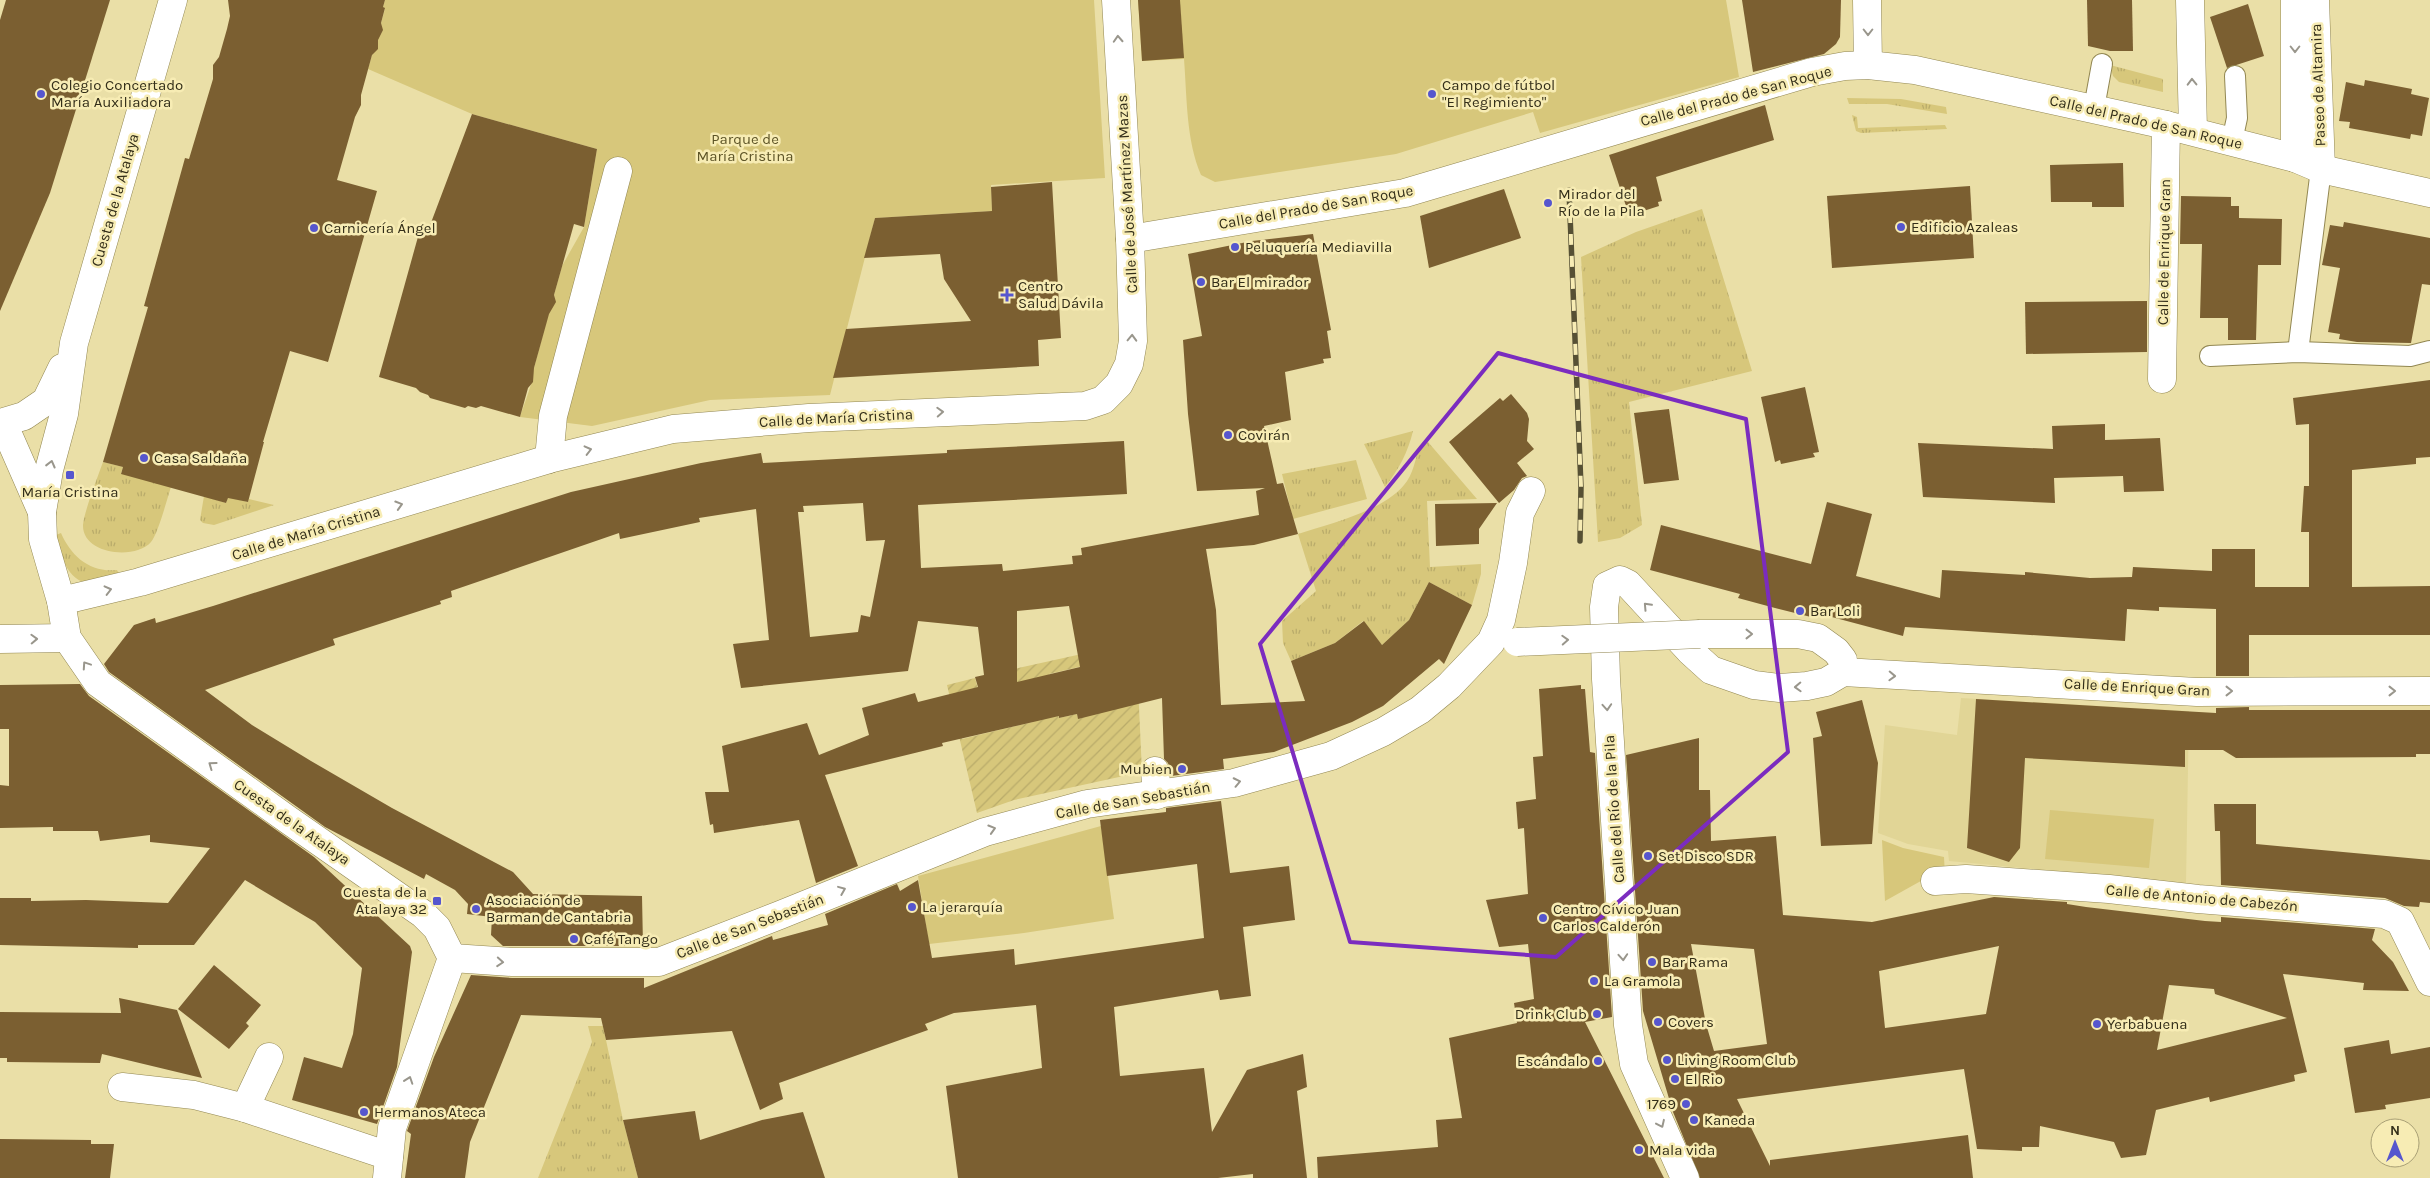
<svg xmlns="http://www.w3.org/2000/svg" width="2430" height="1178" font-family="Karla,sans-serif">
  <defs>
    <pattern id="grass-tufts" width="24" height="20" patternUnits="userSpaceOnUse" patternTransform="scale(1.25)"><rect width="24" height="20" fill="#d7c77b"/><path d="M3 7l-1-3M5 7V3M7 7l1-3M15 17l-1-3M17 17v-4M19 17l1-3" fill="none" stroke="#b9ab6a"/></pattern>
    <pattern id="garden-furrows" width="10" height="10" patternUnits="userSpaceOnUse" patternTransform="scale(1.25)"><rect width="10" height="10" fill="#d7c77b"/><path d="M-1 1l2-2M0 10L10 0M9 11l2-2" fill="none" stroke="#b9ab6a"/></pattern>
  </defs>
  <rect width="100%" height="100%" fill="#eadfa7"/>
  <path fill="#e1d596" d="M1961,698L2189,711L2186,883L1949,861L1948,851L1908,844L1878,833L1885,725L1957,735Z"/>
  <g fill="url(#grass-tufts)">
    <path d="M2110,65L2163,79V92L2119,82L2113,76Z"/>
    <path d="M1847,98L1901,99L1946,107L1947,114L1887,104H1849Z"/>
    <path d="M1852,115L1857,117L1858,128L1945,125L1947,129L1861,133L1856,131Z"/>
    <path d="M1702,209L1752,371L1629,402L1642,525L1620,538L1598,542L1581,257L1636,232Z"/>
    <path d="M1413,431C1408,452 1399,469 1385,487L1364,444Z"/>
    <path d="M1428,442L1477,499L1427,501L1430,567L1481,564V574L1472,605L1429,582L1409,620L1382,645L1363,621L1335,643L1291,661L1283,643L1282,621L1316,591L1298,534C1329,524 1383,511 1404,485C1413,475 1416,458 1419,446Z"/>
    <path d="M1356,460L1367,499L1293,519L1282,474Z"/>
    <path d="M103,462L123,467L121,473L171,487C167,499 158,534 151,542C136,560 82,555 83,525C84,512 98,476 103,462Z"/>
    <path d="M204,496L226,503L228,497L248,502L249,499L274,505L214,525L203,523L200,520Z"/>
    <path d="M61,533C71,556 90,573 117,570L121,578C111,579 100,583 90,583C66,582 61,553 56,535Z"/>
    <path d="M588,1026H603L623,1120L638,1178H538L592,1042Z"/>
  </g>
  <g fill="#d7c77b">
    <path d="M385,0H1094L1105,178L991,185L992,211L875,218L830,395L710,400L592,426L520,417C523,407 534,380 533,372L549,311L555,303L554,295L562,266L584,227L597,149L472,114L368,69L372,55L378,47L376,40L382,32L381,23L385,9L383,7Z"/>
    <path d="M1138,0H1726L1739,77L1540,133L1533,112L1396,154L1215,182L1201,175C1186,140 1187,97 1184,59L1142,61Z"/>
    <path d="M2050,810L2154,819L2149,868L2045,859Z"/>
    <path d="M1101,826L1114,919L1024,933L929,944L918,876Z"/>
    <path d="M1882,840L1903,848L1944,857L1945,876L1928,877L1885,901Z"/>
  </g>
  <path fill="url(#garden-furrows)" fill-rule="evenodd" d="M1136,642L1142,772L1014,800L977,813L947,685L975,678L980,696L953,702L962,739L1033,722L996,673ZM1087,665L1078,718L1077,714L1059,718L1049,674Z"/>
  <g fill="#7b5f31" fill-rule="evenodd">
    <path d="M6,0H110L50,193L0,311V20Z"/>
    <path d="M228,0H385L383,7L385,8L381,23L383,30L378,40V49L372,55L361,95V105L355,117L337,180L377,191L328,362L290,351L263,442H264L248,502L228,498L226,503L121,474L123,467L103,462L148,307L144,306L185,158L189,159L213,79V65L219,57L227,29L230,16Z"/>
    <path d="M1138,0H1180L1184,58L1142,61Z"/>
    <path d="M1742,0H1841L1840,37L1836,44L1824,54L1753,72Z"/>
    <path d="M2087,0H2132L2133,51H2110L2088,46Z"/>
    <path d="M2248,4L2264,56L2227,68L2210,17Z"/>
    <path d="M2365,80L2412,89L2411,94L2429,98L2422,136L2411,134L2410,139L2349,128L2350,122L2339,121L2346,82L2364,86Z"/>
    <path d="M1765,105L1774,140L1656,177L1662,201L1658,202L1659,206L1634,214L1632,211L1628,212L1609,155Z"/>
    <path d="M472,114L597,149L584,227L574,224L554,295L556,302L549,314L534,368L533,382L528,388L520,417L481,406L476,408L468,406L465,408L430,398L428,395L420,392L416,388L379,377L421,226L429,228Z"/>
    <path d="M2123,163L2124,207H2092V202H2051L2050,165Z"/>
    <path d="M1052,182L1061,338L1038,340L1039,366L833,378L846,329L971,321L944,279L940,254L864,258L875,218L992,211L991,187Z"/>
    <path d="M1970,186L1974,258L1832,268L1827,196Z"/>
    <path d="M1504,189L1521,238L1429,268L1420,216Z"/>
    <path d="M2181,196L2231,197V206H2239V218L2282,219L2281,265H2258L2256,340H2228V318H2200L2202,244H2180Z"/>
    <path d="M2344,222L2430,238V285L2422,284L2411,343L2357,342L2339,339L2340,334L2328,332L2340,268L2322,265L2330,225L2343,227Z"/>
    <path d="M1313,234L1331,330L1327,331L1331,358L1323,359L1324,363L1285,372L1291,420L1264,426L1277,484L1283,483L1298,534L1254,545L1206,549L1216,610L1221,705L1305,701L1291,661L1335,643L1364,621L1382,645L1409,620L1429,582L1472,605L1444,664L1439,659L1383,706L1352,722L1274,752L1223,759L1224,769L1171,776L1168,763L1164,759L1162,698L1078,719L1077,714L1059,718V716L942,743L943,746L927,750L825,775L858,866L816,883L799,820L714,833L713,824L710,825L705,792H729L722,746L807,723L819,755L869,735L862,708L915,693L918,702L978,687L975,677L984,675L978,627L918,621L908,671L741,688L733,644L769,640L756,509L699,518L700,522L620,539L619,533L451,591L452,597L440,601L441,604L333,639L335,645L205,690L252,725L311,761L392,808L513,872L533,894L642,896L643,946H503L491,935L492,917L467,914L468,904L455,890L426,874L424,879L325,827L109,672L104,664L134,625L155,618L156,623L213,606L571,492L701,463L761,453L763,463L947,453V450L1124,441L1127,494L918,505L921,568L1002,564L1003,571L1073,564L1072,556L1082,555L1081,548L1259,515L1256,491L1265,488L1197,491L1188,414L1183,340L1202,336L1188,254L1252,241ZM863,503L866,541L885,540L870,617L861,615L858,632L810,637L798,512H804L803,506ZM1069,606L1080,667L1017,682V611Z"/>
    <path d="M2147,301V352L2026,354L2025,302Z"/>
    <path d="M2430,380V457L2416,458V464L2352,470V587L2430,586V635H2249V676H2216V609L2159,607V611L2127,609L2125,641L1905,627L1903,636L1813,612L1811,617L1775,608L1738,598L1740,594L1650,570L1661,525L1811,564L1827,502L1872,514L1856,576L1940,598L1942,570L2025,575V572L2090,578L2132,577L2133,567L2212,571V549H2255V587H2309V532H2301L2304,486H2309V424L2296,425L2293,398Z"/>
    <path d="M1805,387L1819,452L1813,453L1815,457L1781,464L1780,460L1775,462L1761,397Z"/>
    <path d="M1511,394L1527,413L1529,419L1527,441L1534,449L1517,463L1527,476L1522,478L1514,490L1499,503L1449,442L1500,398L1503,401Z"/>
    <path d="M1669,409L1679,480L1644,484L1634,413Z"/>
    <path d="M2105,424V440L2160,438L2164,491L2124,492L2123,476L2054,478L2055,503L1923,497L1918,443L2053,449L2052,426Z"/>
    <path d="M1497,503L1479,529V544L1436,546L1435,504Z"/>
    <path d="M80,684L89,696L314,857L410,946L412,952L397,1067L377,1124L292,1100L304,1057L342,1068L353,1034L362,968L315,922L245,880L194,945H138V948L0,945V898H31V901L86,900L168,903L210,848L150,842V835L100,841L98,831H53V827L0,828V785L9,786V729H0V685Z"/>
    <path d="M1581,685V689H1585L1590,752L1595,753L1612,1017L1585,1022L1664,1178H1318L1317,1157L1438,1147L1436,1120L1462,1118L1449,1038L1517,1023L1514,1003L1534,999L1528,944L1499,947L1486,900L1528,894L1524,828L1518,829L1516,802L1536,799L1533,757L1543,756L1539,689Z"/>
    <path d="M1976,699L2216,713V708L2249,707V710H2430V754H2416V757L2236,758L2223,750H2185V767L2025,758L2020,848L2009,862L1967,848Z"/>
    <path d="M1862,700L1878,763L1872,844L1821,846L1813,738L1822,736L1816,712Z"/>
    <path d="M1699,738V790H1710L1711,841L1776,836L1783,915L1872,922L1994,897L2067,902V904L2086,907L2205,921L2221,922V917L2375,929L2372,940L2393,962L2409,991L2363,990L2364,983L2283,974L2307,1072L2294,1075L2295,1081L2210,1102L2209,1097L2156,1110L2146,1155L2121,1158L2114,1142L2040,1126L2039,1147H2022V1151L1977,1149L1964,1069L1737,1099L1770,1166V1160L1968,1135L1973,1178H1700L1673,1112L1643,1011L1626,755ZM1691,944L1754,949L1767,1044L1714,1051L1706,1024ZM1999,946L1986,1014L1885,1028L1879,971ZM2169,985L2214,989L2215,994L2287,1018L2157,1050Z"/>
    <path d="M1221,801L1230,873L1289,866L1295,920L1243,927L1251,996L1220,1000L1218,990L1114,1007L1120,1076L1204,1068L1212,1132L1247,1070L1303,1054L1307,1087L1297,1091L1307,1178H1253V1174L1218,1178H958L946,1086L1042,1068L1036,1005L954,1013L925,1024L928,1030L779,1083L783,1099L760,1110L732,1031L606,1040L601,1018L521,1015L470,1142L465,1178H405L411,1134L407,1131L434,1057L471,975L512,978H644V988L772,936L773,940L828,925L825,914L897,884L900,891L918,880L932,958L1014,949L1015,965L1204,938L1197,864L1107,876L1100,820L1166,812V808Z"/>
    <path d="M2214,804H2256V844L2430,860V903L2420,902L2419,907L2404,906L2385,898L2221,885L2220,831H2215Z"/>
    <path d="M214,965L261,1005L246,1023L249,1026L229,1049L178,1009Z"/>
    <path d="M119,998L177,1010L202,1078L102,1054L100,1063L7,1062V1058H0V1012L121,1013Z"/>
    <path d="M2389,1040L2391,1054L2430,1047V1098L2385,1105L2386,1109L2355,1113L2344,1048Z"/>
    <path d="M695,1111L700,1140L762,1120L803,1112L825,1178H638L623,1120Z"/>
    <path d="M0,1139L91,1140V1144H114L110,1178H0Z"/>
  </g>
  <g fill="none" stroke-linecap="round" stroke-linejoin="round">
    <defs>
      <g id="service">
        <path d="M2094,108L2102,64"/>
        <path d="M2232,141L2237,118L2235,76"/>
        <path d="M2298,352L2321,169"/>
        <path d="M2210,356L2298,352L2410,356L2430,351"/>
      </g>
      <path id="pedestrian" d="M1155,771L1157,795"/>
      <g id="minor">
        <path d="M173,0L74,343L64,414L49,470L42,512L43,539L61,601L67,638L98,683L287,819L423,914L437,928L452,958L392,1128L387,1178"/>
        <path d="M1867,0L1868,65"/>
        <path d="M2190,0L2193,131"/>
        <path d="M2315,0L2321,169"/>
        <path d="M2295,158V0"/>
        <path d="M1130,239L1405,193L1812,72L1845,66L1868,65L1915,70L2166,125L2295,158L2321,169L2430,193"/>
        <path d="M2162,379L2166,125"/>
        <path d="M0,423L24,416L46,401L62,368"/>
        <path d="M3,423L42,512"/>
        <path d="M549,459L553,416L618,171"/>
        <path d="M61,601L140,582L549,459L673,429L809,418L1085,406L1103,400L1119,384L1129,364L1133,341L1130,239L1116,0"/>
        <path d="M1700,634H1798L1818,638L1836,651L1843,660V672"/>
        <path d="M0,639L67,638"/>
        <path d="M1843,672L2197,692L2430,691"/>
        <path d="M1935,881L1966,879L2109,889L2198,899L2384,914L2400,921L2430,982"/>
        <path d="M452,958L512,962H659L780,915L985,832L1087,804L1234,783L1331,756L1383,732L1420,710L1449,686L1491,642L1501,620L1513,563L1520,513L1531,491"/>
        <path d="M122,1087L194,1095L245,1108L389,1156"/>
        <path d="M245,1108L269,1057"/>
        <path d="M1685,1178L1634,1064L1628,1025L1606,679L1604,607L1607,586L1620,580L1628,584L1690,651L1711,670L1754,685L1780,688L1807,686L1826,682L1843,672"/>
      </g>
    </defs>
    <use href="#service" stroke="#928752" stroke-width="22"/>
    <use href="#pedestrian" stroke="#928752" stroke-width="29"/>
    <use href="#minor" stroke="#928752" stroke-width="29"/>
    <use href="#service" stroke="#fff" stroke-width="20"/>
    <use href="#pedestrian" stroke="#fff" stroke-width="28"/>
    <use href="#minor" stroke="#fff" stroke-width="28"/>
    <defs>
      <path id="rail" d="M1569,190L1581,487L1580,541"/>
    </defs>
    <use href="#rail" stroke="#565034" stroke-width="5.5"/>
    <use href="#rail" stroke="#f7ecb4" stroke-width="4" stroke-dasharray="11" stroke-linecap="butt"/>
    <defs>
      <path id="minor-bridge" d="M1517,642L1700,634"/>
    </defs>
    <use href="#minor-bridge" stroke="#928752" stroke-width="29" stroke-linecap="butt"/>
    <use href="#minor-bridge" stroke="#fff" stroke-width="28"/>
  </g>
  <defs><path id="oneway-chevron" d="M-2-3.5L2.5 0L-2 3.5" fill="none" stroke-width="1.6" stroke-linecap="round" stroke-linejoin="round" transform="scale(1.25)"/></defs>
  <g stroke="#99968c">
    <use href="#oneway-chevron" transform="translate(1868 32) rotate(90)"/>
    <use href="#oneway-chevron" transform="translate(1118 39) rotate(-93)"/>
    <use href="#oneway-chevron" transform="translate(2295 49) rotate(90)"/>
    <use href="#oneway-chevron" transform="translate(2192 82) rotate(-91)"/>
    <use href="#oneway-chevron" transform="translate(1132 338) rotate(-88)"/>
    <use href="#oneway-chevron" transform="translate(940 412) rotate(-3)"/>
    <use href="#oneway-chevron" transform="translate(588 450) rotate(-14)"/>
    <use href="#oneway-chevron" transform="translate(51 464) rotate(-76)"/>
    <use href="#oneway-chevron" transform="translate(399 505) rotate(-17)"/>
    <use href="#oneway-chevron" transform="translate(108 590) rotate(-14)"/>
    <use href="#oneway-chevron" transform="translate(1647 606) rotate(-133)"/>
    <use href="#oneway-chevron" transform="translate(1749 634)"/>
    <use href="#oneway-chevron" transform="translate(34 639) rotate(-2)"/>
    <use href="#oneway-chevron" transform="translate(1565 640) rotate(-3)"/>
    <use href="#oneway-chevron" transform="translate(86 665) rotate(-124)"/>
    <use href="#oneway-chevron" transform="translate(1892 676) rotate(2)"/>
    <use href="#oneway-chevron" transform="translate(1798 687) rotate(178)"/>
    <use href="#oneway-chevron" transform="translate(2229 691)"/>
    <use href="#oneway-chevron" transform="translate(2392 691)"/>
    <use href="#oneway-chevron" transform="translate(1607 707) rotate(86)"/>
    <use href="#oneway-chevron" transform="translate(212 765) rotate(-144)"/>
    <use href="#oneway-chevron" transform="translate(1237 782) rotate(-12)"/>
    <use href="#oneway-chevron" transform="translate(992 829) rotate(-17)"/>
    <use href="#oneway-chevron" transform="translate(842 890) rotate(-22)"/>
    <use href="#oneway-chevron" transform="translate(1623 957) rotate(86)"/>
    <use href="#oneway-chevron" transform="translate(500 962) rotate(4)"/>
    <use href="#oneway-chevron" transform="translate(409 1080) rotate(-71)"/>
    <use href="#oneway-chevron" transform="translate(1661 1124) rotate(65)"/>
  </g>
  <path fill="none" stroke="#7b2cbf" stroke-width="4" stroke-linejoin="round" d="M1498,353L1746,419L1788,752L1556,957L1350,942L1260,644Z"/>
  <g fill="#5656ce" stroke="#f7ecb4" stroke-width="2">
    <circle cx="41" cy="94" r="5"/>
    <circle cx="1432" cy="94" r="5"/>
    <circle cx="1548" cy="203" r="5"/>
    <circle cx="1901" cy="227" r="5"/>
    <circle cx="314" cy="228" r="5"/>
    <circle cx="1235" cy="247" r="5"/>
    <circle cx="1201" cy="282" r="5"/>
    <path d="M1004.5 287.5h5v5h5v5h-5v5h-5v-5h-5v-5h5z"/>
    <circle cx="1228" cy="435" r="5"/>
    <circle cx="144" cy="458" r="5"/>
    <rect x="65" y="470" width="10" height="10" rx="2.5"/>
    <circle cx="1800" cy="611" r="5"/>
    <circle cx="1182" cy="769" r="5"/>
    <circle cx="1648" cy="856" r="5"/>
    <rect x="432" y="896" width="10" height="10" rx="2.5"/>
    <circle cx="912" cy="907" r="5"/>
    <circle cx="476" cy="909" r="5"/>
    <circle cx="1543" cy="918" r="5"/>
    <circle cx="574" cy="939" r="5"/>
    <circle cx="1652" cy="962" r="5"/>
    <circle cx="1594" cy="981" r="5"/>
    <circle cx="1597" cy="1014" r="5"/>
    <circle cx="1658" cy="1022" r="5"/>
    <circle cx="2097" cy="1024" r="5"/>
    <circle cx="1667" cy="1060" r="5"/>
    <circle cx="1598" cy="1061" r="5"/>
    <circle cx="1675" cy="1079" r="5"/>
    <circle cx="1686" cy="1104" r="5"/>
    <circle cx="364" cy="1112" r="5"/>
    <circle cx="1694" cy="1120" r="5"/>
    <circle cx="1639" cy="1150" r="5"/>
  </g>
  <g text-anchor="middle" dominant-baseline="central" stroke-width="5" stroke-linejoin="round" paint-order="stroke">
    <g font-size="15" fill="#332e19" stroke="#f7ecb4" text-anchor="start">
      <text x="51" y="85">Colegio Concertado<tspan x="51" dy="17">María Auxiliadora</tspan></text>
      <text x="1442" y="85">Campo de fútbol<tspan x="1442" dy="17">"El Regimiento"</tspan></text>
      <text x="1558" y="194">Mirador del<tspan x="1558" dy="17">Río de la Pila</tspan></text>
      <text x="1911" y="227">Edificio Azaleas</text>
      <text x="324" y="228">Carnicería Ángel</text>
      <text x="1245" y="247">Peluquería Mediavilla</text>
      <text x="1211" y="282">Bar El mirador</text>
      <text x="1018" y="286">Centro<tspan x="1018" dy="17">Salud Dávila</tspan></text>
      <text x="1238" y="435">Covirán</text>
      <text x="154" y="458">Casa Saldaña</text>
      <text x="70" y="492" text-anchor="middle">María Cristina</text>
      <text x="1810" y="611">Bar Loli</text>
      <text x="1172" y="769" text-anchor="end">Mubien</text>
      <text x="1658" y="856">Set Disco SDR</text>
      <text x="427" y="892" text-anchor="end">Cuesta de la<tspan x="427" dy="17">Atalaya 32</tspan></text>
      <text x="486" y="900">Asociación de<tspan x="486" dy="17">Barman de Cantabria</tspan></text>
      <text x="922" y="907">La jerarquía</text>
      <text x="1553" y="909">Centro Cívico Juan<tspan x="1553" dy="17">Carlos Calderón</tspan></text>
      <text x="584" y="939">Café Tango</text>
      <text x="1662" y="962">Bar Rama</text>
      <text x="1604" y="981">La Gramola</text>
      <text x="1587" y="1014" text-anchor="end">Drink Club</text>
      <text x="1668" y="1022">Covers</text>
      <text x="2107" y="1024">Yerbabuena</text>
      <text x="1677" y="1060">Living Room Club</text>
      <text x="1588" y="1061" text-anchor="end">Escándalo</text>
      <text x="1685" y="1079">El Rio</text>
      <text x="1676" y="1104" text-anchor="end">1769</text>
      <text x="374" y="1112">Hermanos Ateca</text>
      <text x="1704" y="1120">Kaneda</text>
      <text x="1649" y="1150">Mala vida</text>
    </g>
    <g font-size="15" fill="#332e19" stroke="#f7ecb4">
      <text transform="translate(2318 85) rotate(-92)">Paseo de Altamira</text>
      <text transform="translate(1736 96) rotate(-15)">Calle del Prado de San Roque</text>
      <text transform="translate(2146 122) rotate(13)">Calle del Prado de San Roque</text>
      <text transform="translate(1127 194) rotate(-93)">Calle de José Martínez Mazas</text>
      <text transform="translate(115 200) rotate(-74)">Cuesta de la Atalaya</text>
      <text transform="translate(1316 207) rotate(-10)">Calle del Prado de San Roque</text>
      <text transform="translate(2164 252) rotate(-89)">Calle de Enrique Gran</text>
      <text transform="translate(836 418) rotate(-3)">Calle de María Cristina</text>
      <text transform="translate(306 533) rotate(-17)">Calle de María Cristina</text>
      <text transform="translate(2137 687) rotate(3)">Calle de Enrique Gran</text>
      <text transform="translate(1133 800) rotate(-10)">Calle de San Sebastián</text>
      <text transform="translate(1614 809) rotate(-94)">Calle del Río de la Pila</text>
      <text transform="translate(292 822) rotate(35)">Cuesta de la Atalaya</text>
      <text transform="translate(2202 898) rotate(5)">Calle de Antonio de Cabezón</text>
      <text transform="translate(750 926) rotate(-21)">Calle de San Sebastián</text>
    </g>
    <g font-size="15" fill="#5d5427" stroke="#f7ecb4">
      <text x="745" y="139">Parque de<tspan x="745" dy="17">María Cristina</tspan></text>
    </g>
  </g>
  <g transform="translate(2395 1143)"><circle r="24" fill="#f7ecb4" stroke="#a9a076"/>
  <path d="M0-4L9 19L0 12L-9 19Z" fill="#5656ce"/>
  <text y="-8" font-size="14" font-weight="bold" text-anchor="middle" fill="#332e19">N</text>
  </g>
</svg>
